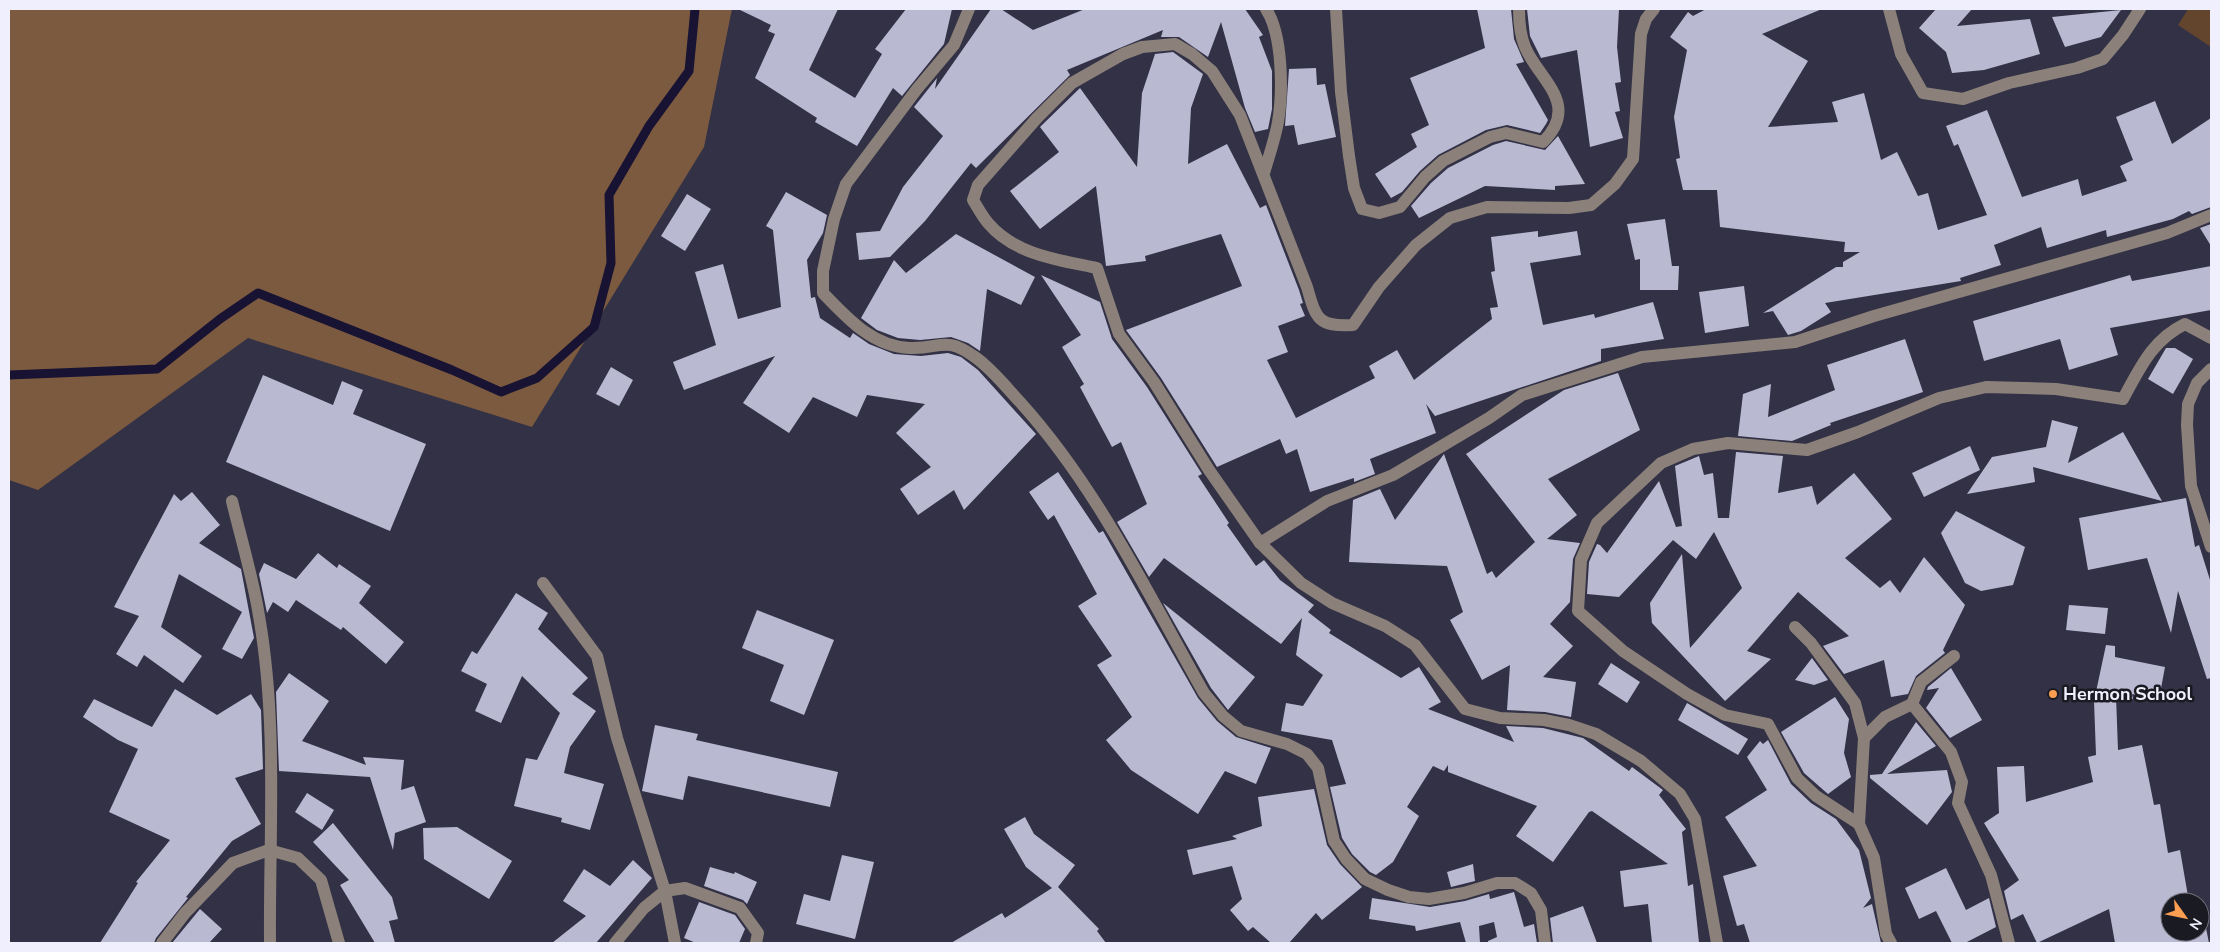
<svg xmlns="http://www.w3.org/2000/svg" width="2220" height="952" font-family="'Nunito Sans',sans-serif">
  <rect width="100%" height="100%" fill="#323145"/>
  <path fill="#63452e" d="M2188,9H2211V47L2178,25Z"/>
  <path fill="#7c5a3f" d="M9,9H732L704,147L532,427L248,338L38,490L9,480Z"/>
  <g fill="none" stroke-linecap="round" stroke-linejoin="round">
    <path stroke="#181333" stroke-width="9" d="M9,375L157,369L220,319L258,293L452,370L501,392L537,378L594,327L611,263L609,195L649,126L689,71L695,9"/>
  </g>
  <g fill="#bab9d2">
    <path d="M738,9H838L809,70L855,98L882,54L875,49L906,9H952L944,44L902,96L893,88L857,146L815,122L817,118L755,78L775,34L768,31L771,25Z"/>
    <path d="M991,9H1001L1033,30L1085,9H1245L1263,35L1259,37L1272,71V109L1268,129L1255,132L1245,108L1221,22L1208,57L1179,37H1161L1163,30L1067,70L1070,75L976,168L971,163L925,221L890,257L859,260L856,233L880,231L903,187L943,136L914,107L937,78L935,89Z"/>
    <path d="M1477,9H1511L1514,39L1524,62L1516,64L1548,120L1546,124L1540,133L1507,125L1486,130L1438,155L1420,171L1402,192L1391,198L1375,174L1417,147L1411,134L1429,125L1410,78L1485,48Z"/>
    <path d="M1527,9H1619L1617,47L1621,82L1615,83L1620,111L1615,112L1623,138L1590,147L1577,50L1541,58L1530,36Z"/>
    <path d="M1706,9H1822L1762,34L1808,61L1768,127L1838,122L1832,102L1864,93L1881,160L1897,152L1918,196L1928,193L1938,230L1987,215L1958,144L1954,146L1946,126L1987,110L2022,197L2078,179L2082,196L2127,181L2120,166L2133,160L2116,117L2155,101L2172,144L2211,118V207L2192,214L2189,211L2173,219L2107,237L2106,230L2047,248L2041,227L1994,245L2001,265L1960,278L1961,281L1825,303L1831,312L1801,331L1788,335L1773,311L1763,313L1836,267H1843V262L1860,252H1844L1845,242L1720,227L1717,190H1683L1676,159L1680,158L1674,117L1687,50L1670,37L1688,12L1693,16Z"/>
    <path d="M1936,9H1972L1957,26L2030,19L2040,54L1984,70L1952,73L1946,52L1919,28Z"/>
    <path d="M2121,10L2101,37L2065,47L2052,17Z"/>
    <path d="M1173,52L1203,74L1191,108L1188,164L1227,144L1260,208L1266,205L1299,290L1303,303L1300,304L1305,316L1278,326L1288,352L1267,360L1296,418L1375,378L1369,366L1397,350L1414,380L1492,319L1490,308L1498,307L1491,272L1495,271L1491,237L1538,231V237L1577,231L1581,255L1530,263L1543,325L1594,314L1595,318L1653,302L1664,339L1601,349V361L1435,416L1426,404L1436,433L1370,459L1375,474L1354,482V478L1310,492L1297,449L1286,454L1280,439L1217,467L1161,378L1126,330L1242,286L1221,234L1145,256L1146,261L1106,266L1096,186L1040,229L1010,191L1059,152L1040,127L1080,88L1137,167L1142,93L1155,54Z"/>
    <path d="M1316,68L1317,85L1325,84L1336,137L1298,145L1294,125L1285,126L1289,69Z"/>
    <path d="M1558,136L1585,184L1555,186V190L1485,186L1419,218L1411,206L1431,183L1448,168L1493,145L1506,141L1545,150Z"/>
    <path d="M786,192L827,215L823,233L807,260L811,298L815,297L820,318L850,338L853,333L869,344L894,354L921,356L948,353L961,357L978,370L1036,434L964,510L954,490L918,515L900,489L931,467L896,433L925,404L867,395L857,417L813,397L789,433L743,403L775,356L684,390L673,362L716,345L695,272L723,264L738,319L781,307L773,230L766,226Z"/>
    <path d="M687,194L711,209L685,251L661,236Z"/>
    <path d="M1665,219L1672,266H1679L1678,290H1640V259L1635,260L1627,224Z"/>
    <path d="M2211,224V246L2200,228Z"/>
    <path d="M956,234L1035,277L1021,305L987,289L980,351L968,343L951,337L920,340L898,338L877,330L861,318L894,260L906,273Z"/>
    <path d="M2211,266V310L2110,328L2118,355L2069,370L2060,339L1984,361L1973,321L2130,275L2132,281Z"/>
    <path d="M1041,275L1100,302L1112,339L1147,387L1202,474L1198,476L1229,523L1227,525L1256,566L1264,560L1280,580L1314,605L1308,612L1331,630L1329,633L1401,678L1419,667L1441,702L1428,709L1514,742L1506,726L1543,728L1583,738L1629,771L1632,767L1663,790L1659,795L1686,829L1682,832L1688,886L1693,884L1699,943H1652L1648,904L1624,907L1620,871L1668,864L1592,811L1589,812L1553,862L1516,836L1537,806L1448,772V765L1444,771L1433,766L1407,807L1419,816L1393,862L1376,875L1370,872L1352,854L1342,838L1330,787L1346,784L1332,740L1281,731L1286,703L1303,706L1323,675L1296,655L1302,618L1281,644L1164,558L1149,577L1117,522L1147,504L1121,442L1112,447L1080,387L1084,384L1062,347L1081,335Z"/>
    <path d="M1744,286L1749,326L1705,333L1699,292Z"/>
    <path d="M1905,339L1923,392L1830,423L1831,425L1792,441L1738,436L1743,394L1771,384L1768,417L1835,390L1827,365Z"/>
    <path d="M2166,348H2175L2193,359L2173,394L2148,379Z"/>
    <path d="M611,367L633,380L619,406L596,394Z"/>
    <path d="M1618,373L1640,430L1548,479L1577,515L1547,539L1580,543L1573,559L1570,602L1550,624L1573,646L1543,677L1576,682L1571,717L1545,712L1507,710L1510,665L1482,680L1450,620L1463,612L1447,566L1349,562L1353,500L1380,489L1395,520L1444,454L1487,574L1492,571L1496,578L1535,542L1466,454L1564,390Z"/>
    <path d="M263,375L333,405L342,381L363,390L353,414L426,444L390,531L226,462Z"/>
    <path d="M2052,420L2078,427L2068,463L2123,432L2162,501L2033,467L2035,482L1967,494L1992,457L2046,447Z"/>
    <path d="M1970,446L1980,470L1924,497L1912,473Z"/>
    <path d="M1736,452L1783,456L1778,493L1812,486L1817,505L1854,473L1892,519L1845,558L1880,588L1890,580L1900,593L1924,557L1965,605L1943,650L1945,653L1916,676L1908,694L1891,697L1884,660L1844,674L1823,646L1849,636L1798,592L1747,651L1771,659L1725,701L1652,623L1650,603L1682,554L1690,648L1742,588L1714,532L1696,559L1673,540L1619,597L1587,594L1589,562L1597,544L1600,545L1607,553L1659,481L1676,527L1682,526L1675,466L1699,456L1704,475L1713,473L1718,518H1729Z"/>
    <path d="M1058,472L1099,533L1103,531L1198,698L1217,721L1236,737L1271,748L1256,784L1225,771L1198,814L1131,770L1106,740L1132,717L1097,665L1112,656L1078,606L1097,594L1054,515L1048,520L1029,492Z"/>
    <path d="M192,492L220,525L199,543L241,569L254,638L242,659L222,649L242,612L179,574L161,627L202,656L183,683L144,655L137,667L116,654L139,616L114,607L174,494L181,501Z"/>
    <path d="M2186,498L2195,547L2199,545L2211,583V678L2207,679L2178,591L2171,633L2147,558L2088,570L2079,518Z"/>
    <path d="M1956,511L2025,547L2013,585L1981,591L1965,583L1941,533Z"/>
    <path d="M318,553L337,568L339,564L371,586L359,603L404,642L386,664L343,627L341,630L296,600L288,612L273,602L267,613L259,574L264,563L296,579Z"/>
    <path d="M516,593L548,613L538,629L588,678L572,694L596,711L570,747L564,773L604,784L590,830L561,822L562,818L514,806L526,758L537,760L560,713L522,676L501,723L475,711L487,684L461,671L472,651L477,654Z"/>
    <path d="M1163,603L1255,677L1228,710L1211,688Z"/>
    <path d="M2069,605L2108,608L2105,634L2066,630Z"/>
    <path d="M757,610L834,640L804,715L770,701L784,665L742,648Z"/>
    <path d="M2106,645L2115,646V657L2165,667L2159,699L2132,694L2133,699L2116,696L2118,750L2142,745L2154,805L2160,804L2168,853L2180,850L2189,902H2170V932H2200V919L2204,918L2209,943H2115L2109,909L2037,943L2023,914L2011,920L2004,891L2019,880L1984,823L1999,813L1997,767L2024,766L2026,802L2093,782L2088,757L2096,755L2094,701Z"/>
    <path d="M1812,658L1828,680L1814,685L1795,680Z"/>
    <path d="M1611,663L1640,682L1627,703L1598,684Z"/>
    <path d="M1951,668L1982,720L1950,738L1926,708L1939,688L1927,690L1928,687Z"/>
    <path d="M289,673L329,701L302,741L366,765L363,757L404,760L401,790L414,786L426,822L395,833L393,850L370,777L279,771L276,692Z"/>
    <path d="M175,689L217,715L251,694L261,710L263,769L235,778L261,824L232,841L186,897L188,898L156,938L154,943H100L138,883L136,882L170,840L109,812L138,749L118,740L83,717L94,699L152,727Z"/>
    <path d="M1835,697L1849,719L1844,753L1851,777L1828,794L1804,773L1781,732Z"/>
    <path d="M1687,703L1748,739L1738,755L1678,720Z"/>
    <path d="M1916,722L1936,746L1887,774L1947,770L1952,792L1927,825L1870,778V775L1882,774Z"/>
    <path d="M655,725L698,734L696,740L838,772L830,807L688,776L683,800L642,791Z"/>
    <path d="M1768,740L1791,784L1811,803L1836,819L1859,850L1871,898L1863,908L1872,904L1881,943H1750L1744,924L1737,926L1723,876L1757,866L1725,817L1767,790L1747,757L1760,741L1763,744Z"/>
    <path d="M1314,789L1327,845L1340,864L1362,887L1322,920L1316,913L1289,943H1271L1253,927L1248,931L1230,910L1242,899L1232,866L1193,875L1187,850L1237,839L1232,836L1262,826L1258,797Z"/>
    <path d="M307,793L334,810L322,830L295,812Z"/>
    <path d="M1025,817L1034,834L1075,865L1058,887L1099,929L1097,931L1106,943H951L1002,913L1005,918L1052,888L1026,867L1004,829Z"/>
    <path d="M333,823L392,897L398,919L389,921L395,943H375L340,885L349,880L313,842Z"/>
    <path d="M457,827L512,861L489,899L424,859L423,828Z"/>
    <path d="M842,855L874,862L855,939L796,924L804,894L830,901Z"/>
    <path d="M633,860L652,878L596,943H552L586,916L563,901L584,869L610,886Z"/>
    <path d="M1473,864L1475,881L1451,887L1447,872Z"/>
    <path d="M710,867L734,874L735,872L757,882L747,904L743,900L704,886Z"/>
    <path d="M1946,868L1966,910L1989,898L1996,927L1965,943H1952L1936,911L1919,919L1905,888Z"/>
    <path d="M1514,892L1524,927L1534,924L1537,943H1488V941L1497,937L1494,922L1479,926L1480,943H1466L1460,922L1416,931L1415,926L1369,919L1372,898L1430,907L1465,901L1489,894L1490,899Z"/>
    <path d="M699,902L735,915L745,929L739,943H696L684,938Z"/>
    <path d="M1583,906L1597,943H1553L1550,918Z"/>
    <path d="M200,909L222,929L209,943H172Z"/>
  </g>
  <g fill="none" stroke-linecap="round" stroke-linejoin="round">
    <g stroke="#8b817a" stroke-width="12">
      <path d="M969,9L954,45L917,89L846,184L834,219L823,271V293C847,318 873,347 910,348C942,349 944,335 975,357C992,369 1006,387 1020,402C1097,487 1148,594 1204,693L1223,716L1241,731L1287,744L1307,754L1318,768L1334,841L1346,859L1365,879L1388,890L1409,897L1429,899L1464,893L1497,883H1515L1531,893L1541,910L1545,943"/>
      <path d="M1336,9L1341,92L1349,156L1354,188L1362,209L1379,213L1400,207L1425,177L1443,161L1490,137L1506,133L1543,142C1581,104 1539,80 1525,47C1520,35 1519,21 1519,9"/>
      <path d="M1654,9L1646,19L1641,34L1633,159L1615,184L1591,205L1569,208L1487,207L1450,218L1416,245L1379,287L1353,325C1318,327 1316,319 1307,287L1240,115L1212,71L1192,54L1175,44L1142,47L1123,54L1072,83L1037,118L978,185L973,200C978,208 982,216 988,223C1015,255 1059,260 1097,268L1119,334L1154,382L1209,470L1260,543L1301,583L1332,603L1385,626L1415,645L1465,709L1500,718L1544,720L1569,725L1596,734L1641,761L1680,794L1695,819L1717,943"/>
      <path d="M1889,9L1901,54L1923,93L1963,99L2009,83L2077,68L2103,59L2123,35L2140,9"/>
      <path d="M1264,173C1269,156 1275,139 1278,122C1283,92 1283,35 1266,9"/>
      <path d="M2211,369L2197,383L2188,404L2187,425L2191,486L2211,547"/>
      <path d="M232,501C241,539 253,578 259,616C278,724 269,835 270,943"/>
      <path d="M1260,543L1327,501L1393,475L1489,418L1522,395L1642,357L1795,342L1874,316L2167,233L2211,215"/>
      <path d="M543,583L597,656L617,738L665,891L675,943"/>
      <path d="M1795,627L1811,643L1855,703L1864,738L1859,824L1874,858L1886,934L1891,943"/>
      <path d="M1912,704L1951,752L1962,782L1958,803L1991,875L2009,943"/>
      <path d="M1864,738L1885,717L1912,704L1921,682L1954,656"/>
      <path d="M1859,824L1816,796L1797,778L1768,724L1725,715L1687,694L1623,651L1578,611L1581,560L1597,523L1661,463L1693,449L1728,443L1807,450L1858,432L1939,398L1986,387L2056,389L2123,399C2140,368 2152,340 2185,324L2211,338"/>
      <path d="M162,943L185,913L233,863L269,850L298,858L321,880L339,943"/>
      <path d="M615,943L644,908L665,891L685,888L740,908L758,933L756,943"/>
    </g>
  </g>
  <circle fill="#fb9e51" stroke="#1a1a23" stroke-width="2" cx="2053" cy="694" r="5"/>
  <g text-anchor="middle" dominant-baseline="central" stroke-width="5" stroke-linejoin="round" paint-order="stroke">
    <g font-size="18" font-weight="bold" fill="#f0effd" stroke="#1a1a23" text-anchor="start">
      <text x="2063" y="694">Hermon School</text>
    </g>
  </g>
  <rect width="2220" height="952" fill="none" stroke="#f0effd" stroke-width="20"/>
  <g transform="translate(2185 917) rotate(123)"><circle r="24" fill="#1a1a23" stroke="#706f7a"/>
  <path d="M0-4L9 19L0 12L-9 19Z" fill="#fb9e51"/>
  <text y="-8" font-size="14" font-weight="bold" text-anchor="middle" fill="#f0effd">N</text>
  </g>
</svg>
